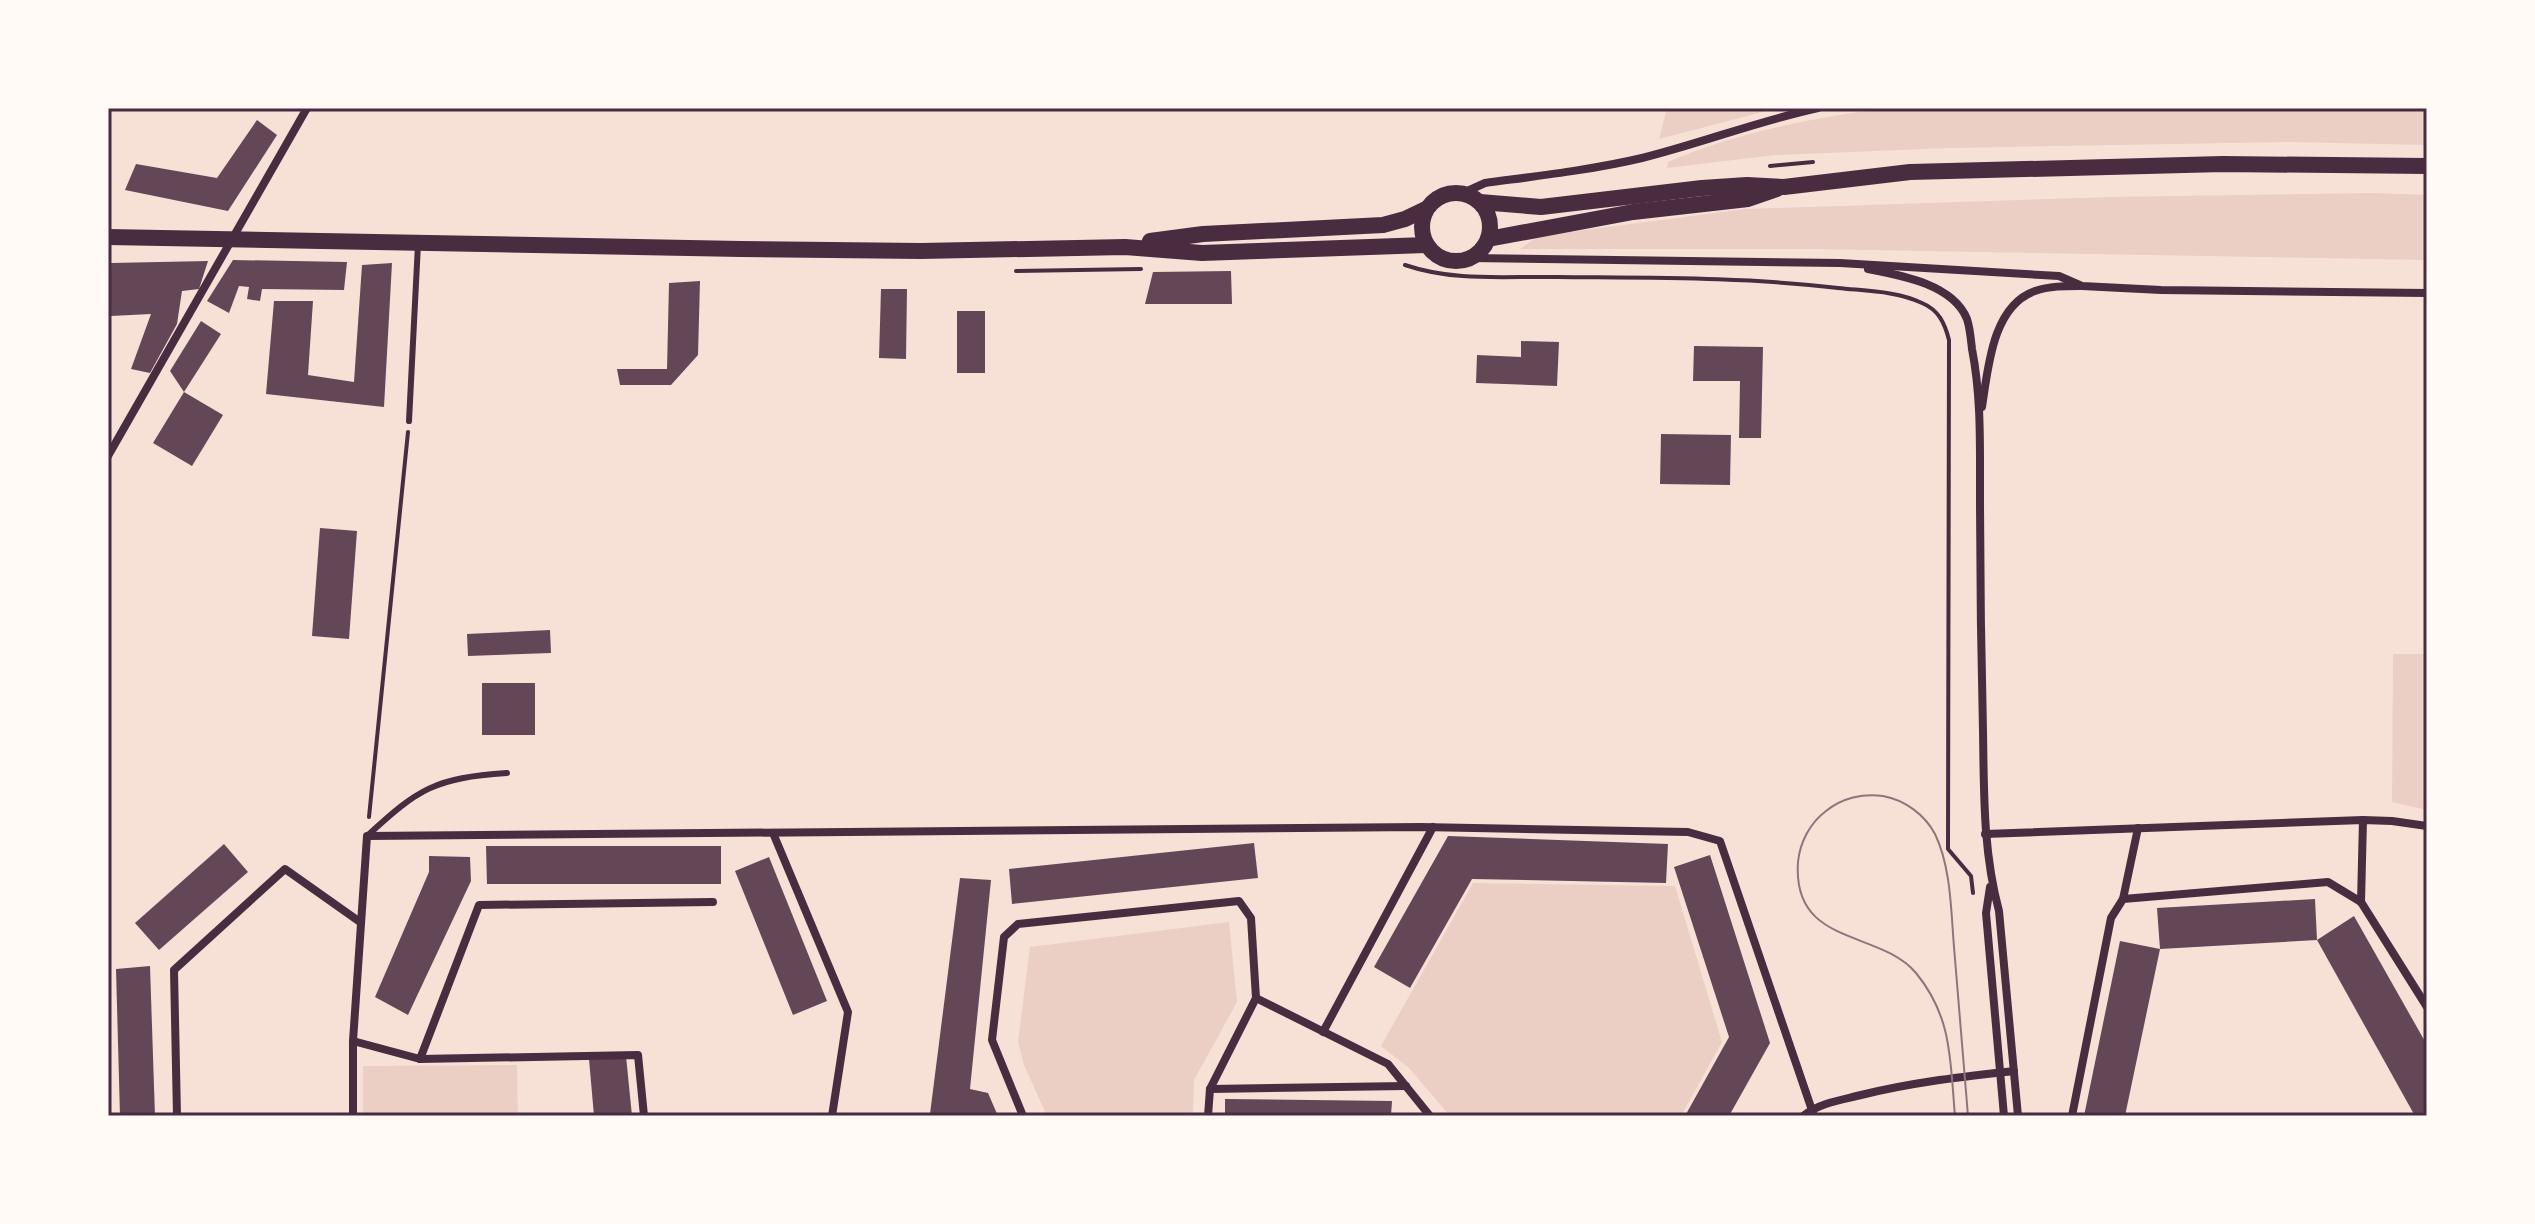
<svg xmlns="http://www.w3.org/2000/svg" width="2535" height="1224" font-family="'IBM Plex Sans',sans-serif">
  <rect width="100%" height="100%" fill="#f7e1d7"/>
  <g fill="#ebcfc5">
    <path d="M1667,108H1778L1659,139Z"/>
    <path d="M1891,108H2427V145L2288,142L1951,148L1775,155L1667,168L1668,162C1731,134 1822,115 1891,108Z"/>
    <path d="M2374,193L2427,195V260L1812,249H1520L1538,236L1745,209L2111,197Z"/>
    <path d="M2393,654H2427V810L2392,802Z"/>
    <path d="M1473,883L1675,886L1722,1042L1681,1116H1450L1409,1068L1381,1046Z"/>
    <path d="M1229,922L1237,1002L1194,1080L1193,1116H1047L1024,1065L1018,1042L1030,947Z"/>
    <path d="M517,1065L518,1116H363V1066Z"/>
  </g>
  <g fill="#644757">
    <path d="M257,120L277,135L228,211L125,190L136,164L217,178Z"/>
    <path d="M233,260L347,262L344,290L262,289L260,301L247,299L249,287L239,286L229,313L207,301Z"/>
    <path d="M208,261L199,289L182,291L177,324L150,373L131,369L151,314L111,316V263Z"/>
    <path d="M392,263L384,407L266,394L274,301H313L308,375L354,382L362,265Z"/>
    <path d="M1231,271L1232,304H1145L1153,272Z"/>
    <path d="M700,281L698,355L671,385H620L617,369H667L669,283Z"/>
    <path d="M881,289H907L906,359L879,358Z"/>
    <rect x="957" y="311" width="28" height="62"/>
    <path d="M201,321L221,334L184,392L170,371Z"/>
    <path d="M1521,341L1559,342L1557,386L1476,383L1477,355L1521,357Z"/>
    <path d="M1694,346L1763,347L1761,438H1739L1740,381H1693Z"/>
    <path d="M184,392L223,415L192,466L153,443Z"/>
    <path d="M1661,434L1731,435L1730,485L1660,484Z"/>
    <path d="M320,528L357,531L349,639L312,636Z"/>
    <path d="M550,630L551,653L468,656L467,634Z"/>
    <rect x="482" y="683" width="53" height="52"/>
    <path d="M1448,836L1668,844L1666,883L1472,879L1410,988L1374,967Z"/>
    <path d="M1254,843L1258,878L1012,904L1009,869Z"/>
    <path d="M224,844L248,872L159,950L135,923Z"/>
    <path d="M486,846H721V884H487Z"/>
    <path d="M1710,855L1770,1043L1729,1116H1685L1729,1037L1674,867Z"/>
    <path d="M429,856L470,857L471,881L408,1015L375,997L429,872Z"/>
    <path d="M769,857L827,1001L793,1015L735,871Z"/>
    <path d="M960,878L991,880L970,1089L988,1093L998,1116L930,1114Z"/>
    <path d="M2315,899L2317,940L2160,949L2125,1116H2084L2120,941L2160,949L2157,908Z"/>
    <path d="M2354,916L2427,1045V1113L2421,1116H2415L2317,940Z"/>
    <path d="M150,966L155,1116H120L116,969Z"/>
    <path d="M626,1056L632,1116H594L589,1059Z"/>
    <path d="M1225,1099L1392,1101L1391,1116H1225Z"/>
  </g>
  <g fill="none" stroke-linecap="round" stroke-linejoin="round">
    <g stroke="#4a2c40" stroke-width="4">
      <path d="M1770,166L1813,162"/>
      <path d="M1405,265C1455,282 1505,276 1557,277C1650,278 1746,277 1838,288C1866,291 1897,291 1922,303C1939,310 1945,324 1949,340L1948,849L1971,876L1973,893"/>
      <path d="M1016,271L1141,269"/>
      <path d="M369,817L408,432"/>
    </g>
    <g stroke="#4a2c40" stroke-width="6">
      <path d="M409,421L418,244"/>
      <path d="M367,836C419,788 435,778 507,773"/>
    </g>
    <g stroke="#4a2c40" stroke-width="8">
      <path d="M1463,193L1485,183C1537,176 1591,170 1642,158C1702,143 1758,121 1818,108"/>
      <path d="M1470,258L1840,263L2059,276L2082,286L2161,290L2427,293"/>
      <path d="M1868,269C1900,275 1953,284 1967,319C1970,328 1971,340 1972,349C1981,395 1980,441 1980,488C1980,569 1981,650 1983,731C1984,792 1983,852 1999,911L2018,1116"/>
      <path d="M1982,407C1988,369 1992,306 2035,291C2049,286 2065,286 2079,286"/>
      <path d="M108,456L307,108"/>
      <path d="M773,833L848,1012L832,1116"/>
      <path d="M1985,834L2363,820L2392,821L2427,826"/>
      <path d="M1990,887L1986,913L2004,1116"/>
      <path d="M2123,899L2138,828"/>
      <path d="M2361,902L2363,820"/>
      <path d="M1256,998L1388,1064L1430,1116"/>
      <path d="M1323,1032L1433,827"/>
      <path d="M353,1041L420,1059L479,905L713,902"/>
      <path d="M420,1059L638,1055L644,1116"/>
      <path d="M177,1116L174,970L285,869L360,922"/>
      <path d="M353,1116V1041L367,836L1421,827L1688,832L1720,841L1814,1116"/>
      <path d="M1023,1116L992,1040L1004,937L1018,924L1239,901L1251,918L1256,998L1210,1089"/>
      <path d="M1208,1116L1210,1089L1406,1086"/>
      <path d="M1803,1116C1819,1103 1841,1100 1861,1095C1913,1082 1961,1077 2014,1071"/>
      <path d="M2072,1116L2111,918L2123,899L2328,882L2361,902L2427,1007"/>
    </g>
    <g stroke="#4a2c40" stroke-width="16">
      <circle cx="1456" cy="227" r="34"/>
      <path d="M1480,202L1541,207L1702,188L1747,185L1784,187L1910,172L2223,164L2427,166"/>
      <path d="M108,237L741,249L921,251L1125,247L1202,253L1426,245"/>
      <path d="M1488,239L1633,212L1748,199L1777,189"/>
      <path d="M1150,241L1203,234L1383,225L1405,219L1426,209"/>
    </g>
    <path stroke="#8f747c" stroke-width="2" d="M1955,1116C1950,1062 1953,1018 1916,973C1879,929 1792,947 1798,862C1800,842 1810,823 1826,811C1842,798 1863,793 1883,796C1905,800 1925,815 1935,834C1951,867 1951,911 1954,947C1959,1003 1963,1060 1968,1116"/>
  </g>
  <rect width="2535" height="1224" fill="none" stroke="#fffaf5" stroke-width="220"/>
  <rect x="110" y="110" width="2315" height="1004" fill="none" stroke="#4a2c40" stroke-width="3"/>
</svg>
